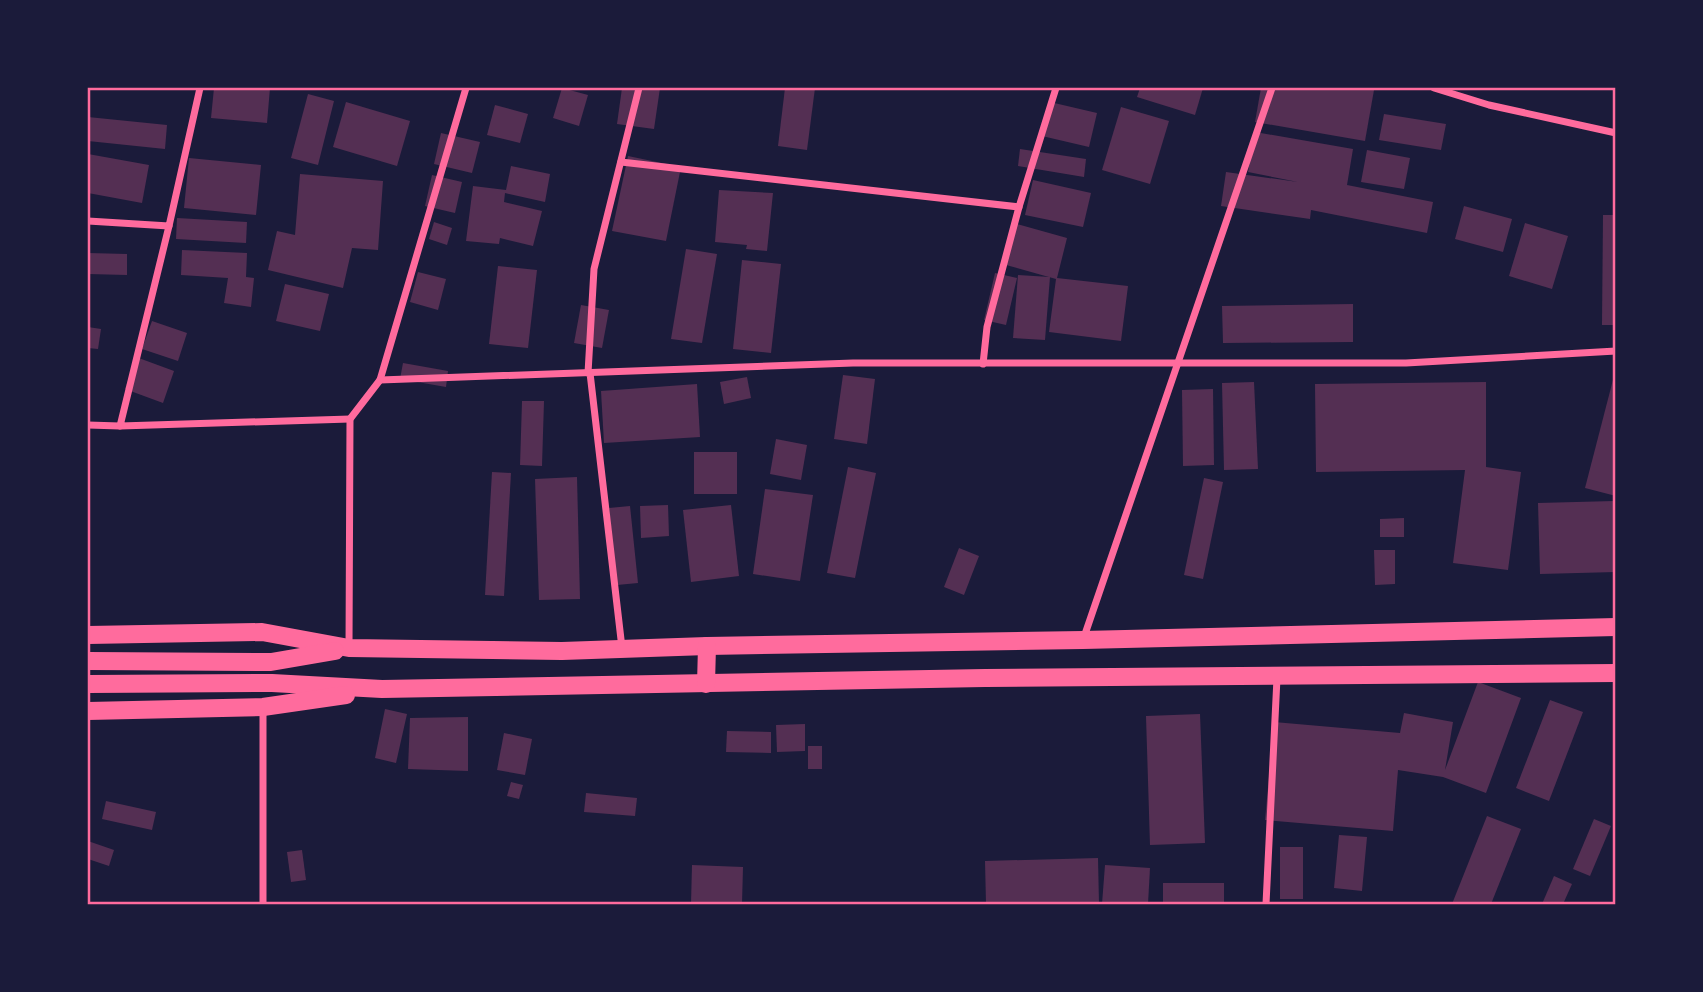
<svg xmlns="http://www.w3.org/2000/svg" width="1703" height="992" font-family="'Titillium Web',sans-serif">
  <rect width="100%" height="100%" fill="#1b1b3a"/>
  <g fill="#542f53">
    <path d="M214,88H270L267,123L211,118Z"/>
    <path d="M562,88L588,95L579,126L553,118Z"/>
    <path d="M622,88H660L654,129L617,124Z"/>
    <path d="M785,88H815L807,150L778,146Z"/>
    <path d="M1140,88H1203L1195,115L1137,97Z"/>
    <path d="M1261,88H1358L1374,90L1365,141L1255,122Z"/>
    <path d="M308,94L334,101L318,165L291,158Z"/>
    <path d="M346,102L410,121L397,166L333,147Z"/>
    <path d="M1050,102L1097,113L1089,147L1042,136Z"/>
    <path d="M495,105L528,114L520,143L487,135Z"/>
    <path d="M1121,107L1169,121L1150,184L1102,170Z"/>
    <path d="M1384,114L1446,124L1441,150L1379,140Z"/>
    <path d="M88,117L167,125L165,149L88,141Z"/>
    <path d="M1255,132L1353,149L1347,185L1433,202L1427,233L1311,210L1310,219L1221,206L1226,172L1298,182L1248,172Z"/>
    <path d="M441,133L480,142L472,173L434,164Z"/>
    <path d="M1020,149L1086,159L1084,177L1018,166Z"/>
    <path d="M1367,150L1410,158L1404,189L1361,182Z"/>
    <path d="M88,154L149,165L142,203L88,193Z"/>
    <path d="M628,156L681,167L666,241L612,231Z"/>
    <path d="M189,158L261,165L256,215L184,208Z"/>
    <path d="M511,166L550,174L545,202L505,193L504,202L542,211L533,246L500,238L499,244L466,241L473,186L506,190Z"/>
    <path d="M300,174L383,181L378,250L352,248L343,288L268,270L277,231L295,235Z"/>
    <path d="M432,175L462,182L455,213L425,206Z"/>
    <path d="M1033,180L1091,193L1083,227L1025,215Z"/>
    <path d="M719,190L773,193L767,251L746,249L747,245L715,242Z"/>
    <path d="M1464,206L1512,219L1503,252L1455,239Z"/>
    <path d="M1603,215H1616V325H1602Z"/>
    <path d="M177,218L247,222L246,243L176,239Z"/>
    <path d="M434,222L452,228L447,245L429,239Z"/>
    <path d="M1525,223L1568,236L1552,289L1509,276Z"/>
    <path d="M1017,224L1067,238L1057,278L1128,286L1121,341L1049,332L1056,279L1006,265Z"/>
    <path d="M686,249L717,254L702,343L671,339Z"/>
    <path d="M182,250L247,253L246,277L254,278L251,307L224,303L228,278L181,275Z"/>
    <path d="M88,253L127,254V275L88,274Z"/>
    <path d="M742,260L781,264L771,353L733,349Z"/>
    <path d="M498,266L537,270L528,348L489,344Z"/>
    <path d="M418,272L446,279L438,310L410,302Z"/>
    <path d="M995,273L1017,278L1006,325L984,320Z"/>
    <path d="M1018,275L1050,277L1045,340L1013,338Z"/>
    <path d="M285,284L329,294L320,331L276,321Z"/>
    <path d="M1353,304V342L1223,343L1222,306Z"/>
    <path d="M581,305L609,310L602,348L574,343Z"/>
    <path d="M152,321L187,333L178,361L142,349Z"/>
    <path d="M88,327L101,329L98,349L88,348Z"/>
    <path d="M136,357L174,371L163,403L125,389Z"/>
    <path d="M403,363L448,371L446,387L400,379Z"/>
    <path d="M1615,372H1616V496L1585,488Z"/>
    <path d="M843,375L875,379L867,444L834,439Z"/>
    <path d="M747,377L751,398L724,404L720,382Z"/>
    <path d="M1254,382L1258,469L1224,470L1222,383Z"/>
    <path d="M1486,382V467L1521,472L1508,570L1453,563L1465,470L1316,472L1315,384Z"/>
    <path d="M697,384L700,437L604,443L601,391Z"/>
    <path d="M1213,389L1214,465L1183,466L1182,390Z"/>
    <path d="M522,401H544L542,466L520,465Z"/>
    <path d="M776,439L807,445L801,480L770,474Z"/>
    <rect x="694" y="452" width="43" height="42"/>
    <path d="M848,467L876,473L855,578L827,573Z"/>
    <path d="M492,472L511,473L504,596L485,595Z"/>
    <path d="M577,477L580,599L539,600L535,479Z"/>
    <path d="M1204,478L1223,482L1203,579L1184,575Z"/>
    <path d="M765,489L813,495L800,581L753,574Z"/>
    <path d="M1614,501L1616,572L1540,574L1538,503Z"/>
    <path d="M668,505L669,536L641,538L640,506Z"/>
    <path d="M731,505L739,576L691,582L683,510Z"/>
    <path d="M630,506L638,583L617,585L609,508Z"/>
    <path d="M1404,518V537H1380V519Z"/>
    <path d="M959,548L979,556L964,595L944,587Z"/>
    <path d="M1374,550H1395V584L1375,585Z"/>
    <path d="M1478,682L1521,698L1486,793L1443,777L1398,770L1393,831L1265,820L1274,722L1400,733L1404,713L1453,722L1445,770Z"/>
    <path d="M1550,700L1583,712L1549,801L1516,788Z"/>
    <path d="M385,709L407,714L396,763L375,758Z"/>
    <path d="M1200,714L1205,843L1150,845L1146,716Z"/>
    <path d="M468,717V771L408,769L410,718Z"/>
    <path d="M805,724V751L777,752L776,725Z"/>
    <path d="M727,731L771,732V753L726,752Z"/>
    <path d="M504,733L532,739L525,775L497,770Z"/>
    <rect x="808" y="746" width="14" height="23"/>
    <path d="M511,782L523,785L519,799L507,796Z"/>
    <path d="M586,793L637,798L635,816L584,812Z"/>
    <path d="M106,801L156,812L152,830L102,819Z"/>
    <path d="M1487,816L1521,829L1491,904H1452Z"/>
    <path d="M1594,819L1611,826L1590,876L1573,869Z"/>
    <path d="M1339,835L1367,837L1362,891L1334,888Z"/>
    <path d="M88,841L114,850L109,866L88,859Z"/>
    <rect x="1280" y="847" width="23" height="52"/>
    <path d="M302,850L306,880L291,882L287,852Z"/>
    <path d="M1098,858L1099,904H986L985,861Z"/>
    <path d="M692,865L743,867L742,904H691Z"/>
    <path d="M1105,865L1150,868L1148,904H1102Z"/>
    <path d="M1554,876L1572,884L1563,904H1542Z"/>
    <rect x="1163" y="883" width="61" height="21"/>
  </g>
  <g fill="none" stroke-linecap="round" stroke-linejoin="round">
    <g stroke="#ff6b9d" stroke-width="7">
      <path d="M1434,88L1489,105L1616,133"/>
      <path d="M621,162L1019,207"/>
      <path d="M88,221L169,226L200,88"/>
      <path d="M169,226L120,426L350,419"/>
      <path d="M983,364L987,327L1019,207L1056,88"/>
      <path d="M380,380L853,363H1406L1616,351"/>
      <path d="M88,425L120,426"/>
      <path d="M1083,640L1272,88"/>
      <path d="M349,648L350,419L380,380L466,88"/>
      <path d="M622,648L590,373H588L594,269L639,88"/>
      <path d="M263,709V904"/>
      <path d="M1266,904L1277,678"/>
    </g>
    <g stroke="#ff6b9d" stroke-width="18">
      <path d="M88,635L262,632L349,648L562,651L707,646L1083,640L1616,627"/>
      <path d="M88,661L271,662L335,651"/>
      <path d="M88,684L272,683L382,689L985,678L1616,673"/>
      <path d="M706,684L707,646"/>
      <path d="M88,711L263,707L346,695"/>
    </g>
  </g>
  <rect width="1703" height="992" fill="none" stroke="#1b1b3a" stroke-width="178"/>
  <rect x="89" y="89" width="1525" height="814" fill="none" stroke="#ff6b9d" stroke-width="2.5"/>
</svg>
